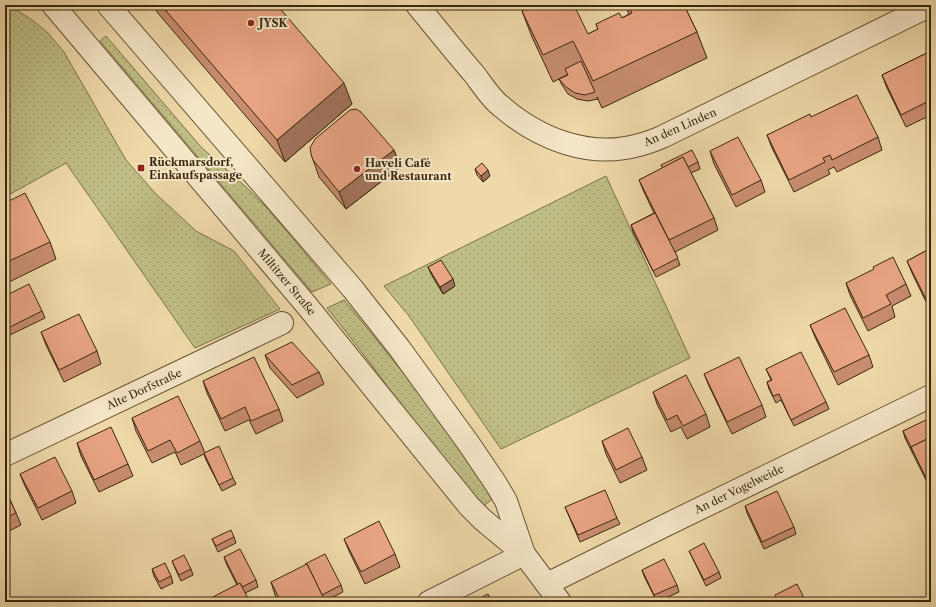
<svg xmlns="http://www.w3.org/2000/svg" width="936" height="607" font-family="'Libre Caslon Text',serif">
  <defs>
    <pattern id="grass-dots" width="8" height="8" patternUnits="userSpaceOnUse"><rect width="8" height="8" fill="#bfbe84"/><path d="M2 2h.1M6 6h.1" fill="none" stroke="#a5a371" stroke-width="1.8" stroke-linecap="round"/></pattern>
  </defs>
  <rect width="100%" height="100%" fill="#efd9a9"/>
  <filter id="stains"><feTurbulence type="fractalNoise" baseFrequency=".005" numOctaves="4"/><feColorMatrix values="0 0 0 0 .2 0 0 0 0 .09 0 0 0 0 .02 0 0 0 .5 -.17"/></filter>
  <radialGradient id="worn" r=".72"><stop offset=".6" stop-color="#630" stop-opacity="0"/><stop offset="1" stop-color="#630" stop-opacity=".3"/></radialGradient>
  <g fill="url(#grass-dots)" stroke="#7c724a">
    <path d="M5,6L11,7L31,19L48,33L64,52L126,160L156,194L196,231L234,251L280,309L195,348L66,163L5,197Z"/>
    <path d="M106,36L201,147L246,187L268,209L331,284L312,292L100,41Z"/>
    <path d="M606,176L690,358L501,449L409,316L384,286Z"/>
    <path d="M344,300C397,364 448,429 496,496L480,509C427,443 380,373 327,308Z"/>
  </g>
  <g fill="none" stroke-linecap="round" stroke-linejoin="round">
    <defs>
      <g id="minor">
        <path d="M53,5L308,307L469,506L483,520L524,554L560,602"/>
        <path d="M108,5L352,288L400,349L469,444L496,484L506,501L524,554"/>
        <path d="M417,5C436,28 455,52 475,75C483,86 491,99 502,107C539,139 590,159 639,145C647,143 655,140 662,137L931,5"/>
        <path d="M5,455L282,323"/>
        <path d="M547,584L664,526L931,396"/>
        <path d="M429,602L524,554"/>
      </g>
    </defs>
    <use href="#minor" stroke="#665436" stroke-width="24"/>
    <use href="#minor" stroke="#f5e6c7" stroke-width="22"/>
  </g>
  <g fill="#c88d71" stroke="#39270f">
    <path d="M154,5H277L352,104L285,162L157,12Z"/>
    <path d="M625,5H684L697,32L707,58L602,108L597,97L598,99L588,101L577,99L568,94L562,85L559,79L567,75L553,82L532,37L522,11L588,34L598,29L596,24L622,18L629,14Z"/>
    <path d="M808,5H817L809,9Z"/>
    <path d="M931,51V115L906,127L887,88L882,75Z"/>
    <path d="M811,117L878,137L882,150L837,172L834,167L828,170L830,174L794,192L772,148L767,135Z"/>
    <path d="M394,150L400,167L346,209L319,177L311,154Z"/>
    <path d="M710,151L761,180L765,192L736,207L714,164Z"/>
    <path d="M698,162L700,169L691,173L714,218L718,230L675,252L680,265L656,277L633,232L631,225L654,213L644,192L639,180L663,168L661,165Z"/>
    <path d="M475,169L490,176L483,182L477,175Z"/>
    <path d="M5,203L50,242L56,259L5,284Z"/>
    <path d="M931,248V312L912,273L907,261Z"/>
    <path d="M428,267L455,286L443,294L431,274Z"/>
    <path d="M846,283L906,284L911,296L892,306L895,317L868,331L850,295Z"/>
    <path d="M5,296L42,311L45,318L8,336L5,330Z"/>
    <path d="M810,325L869,355L873,367L838,385L815,337Z"/>
    <path d="M41,332L97,351L101,364L64,382L46,345Z"/>
    <path d="M265,355L319,372L324,384L297,398L270,368Z"/>
    <path d="M766,369L826,402L829,409L794,426L781,400L776,403L769,389L767,382L771,380Z"/>
    <path d="M704,374L762,405L766,417L732,434L709,386Z"/>
    <path d="M203,381L279,409L283,421L256,434L249,420L225,431L207,393Z"/>
    <path d="M653,392L706,414L710,427L687,439L681,427L671,432L657,404Z"/>
    <path d="M132,418L200,441L205,453L233,478L236,484L222,491L206,460L204,454L181,465L175,452L152,463L136,431Z"/>
    <path d="M931,421V490L905,438L903,431Z"/>
    <path d="M602,441L642,457L647,470L620,483L606,454Z"/>
    <path d="M77,443L128,464L133,476L99,492L81,456Z"/>
    <path d="M20,474L72,491L76,503L42,520L25,486Z"/>
    <path d="M5,489L16,513L21,525L5,533Z"/>
    <path d="M745,506L794,527L796,534L764,549L747,513Z"/>
    <path d="M565,507L617,518L620,524L580,542Z"/>
    <path d="M234,537L236,543L218,552L212,539Z"/>
    <path d="M344,539L395,554L400,567L365,584L349,551Z"/>
    <path d="M689,551L719,572L721,578L706,586L692,557Z"/>
    <path d="M224,557L256,580L258,587L245,593L237,585L226,563Z"/>
    <path d="M172,561L191,569L193,575L181,581L175,568Z"/>
    <path d="M152,569L171,576L173,583L161,589L154,576Z"/>
    <path d="M642,570L677,585L679,592L657,602L644,576Z"/>
    <path d="M271,582L341,585L343,592L325,601V602H279L275,595Z"/>
  </g>
  <g fill="#a2735c" stroke="#39270f">
    <path d="M344,83L352,104L285,162L277,140Z"/>
    <path d="M394,150L400,167L346,209L339,192Z"/>
    <path d="M488,170L490,176L483,182L481,176Z"/>
    <path d="M453,279L455,286L443,294L440,287Z"/>
  </g>
  <g fill="#e8a483" stroke="#39270f">
    <path d="M161,5H277L344,83L277,140Z"/>
    <path d="M534,5H574L588,34L598,29L596,24L619,13L622,18L632,13L628,5H684L697,32L593,81L573,41L543,55L522,11Z"/>
    <path d="M931,51V100L901,115L882,75Z"/>
    <path d="M581,61L595,92L585,95L575,93L566,87L559,79L568,75L565,69Z"/>
    <path d="M857,95L878,137L832,160L830,155L823,158L825,162L789,180L767,135L810,114L811,117Z"/>
    <path d="M356,109L361,112L394,150L339,192L313,160L311,154L310,148L315,139L350,110Z"/>
    <path d="M738,137L761,180L732,195L710,151Z"/>
    <path d="M692,150L698,162L688,167L683,157L663,168L661,165Z"/>
    <path d="M683,157L714,218L669,240L639,180Z"/>
    <path d="M482,163L488,170L481,176L475,169Z"/>
    <path d="M25,193L50,242L5,263V203Z"/>
    <path d="M655,213L678,258L653,271L631,225Z"/>
    <path d="M931,236V246L927,238Z"/>
    <path d="M931,248V304L929,305L907,261Z"/>
    <path d="M893,257L906,284L886,295L891,304L863,318L846,283L874,269L873,267Z"/>
    <path d="M441,260L453,279L440,287L428,267Z"/>
    <path d="M29,284L42,311L6,329L5,328V296Z"/>
    <path d="M845,308L869,355L834,372L810,325Z"/>
    <path d="M79,314L97,351L59,370L41,332Z"/>
    <path d="M292,342L319,372L292,385L265,355Z"/>
    <path d="M801,352L826,402L791,420L779,394L773,396L767,382L772,380L766,369Z"/>
    <path d="M254,357L279,409L251,421L245,407L221,419L203,381Z"/>
    <path d="M739,357L762,405L727,422L704,374Z"/>
    <path d="M686,375L706,414L683,426L677,415L667,420L653,392Z"/>
    <path d="M178,396L200,441L177,453L170,440L148,451L132,418Z"/>
    <path d="M930,418L931,421V437L911,447L914,453L903,431Z"/>
    <path d="M111,427L128,464L94,480L77,443Z"/>
    <path d="M628,428L642,457L616,470L602,441Z"/>
    <path d="M931,437V481L928,482L911,447Z"/>
    <path d="M219,446L233,478L219,485L204,453Z"/>
    <path d="M55,457L72,491L38,508L20,474Z"/>
    <path d="M5,489L16,513L5,518Z"/>
    <path d="M605,490L617,518L578,535L565,507Z"/>
    <path d="M777,491L794,527L762,542L745,506Z"/>
    <path d="M379,521L395,554L361,572L344,539Z"/>
    <path d="M231,530L234,537L216,546L212,539Z"/>
    <path d="M704,543L719,572L704,580L689,551Z"/>
    <path d="M240,549L256,580L242,587L240,583L238,585L224,557Z"/>
    <path d="M325,554L341,585L322,595L307,564L306,565L305,564Z"/>
    <path d="M184,555L191,569L179,575L172,561Z"/>
    <path d="M664,559L677,585L654,595L642,570Z"/>
    <path d="M165,563L171,576L159,582L152,569Z"/>
    <path d="M307,564L325,601L323,602H281L271,582Z"/>
    <path d="M240,583L250,602H205V601Z"/>
    <path d="M797,584L806,602H779L775,595Z"/>
    <path d="M488,594L492,602H472Z"/>
  </g>
  <g fill="#8f2418" stroke="#f5e6c7" stroke-width="1.5">
    <circle cx="251" cy="23" r="4"/>
    <rect x="137" y="164" width="8" height="8" rx="2"/>
    <circle cx="357" cy="169" r="4"/>
  </g>
  <g text-anchor="middle" dominant-baseline="central" stroke-width="4" stroke-linejoin="round" paint-order="stroke">
    <g font-size="11" font-weight="bold" fill="#39270f" stroke="#f5e6c7" text-anchor="start">
      <text x="259" y="23">JYSK</text>
      <text x="149" y="162">Rückmarsdorf,<tspan x="149" dy="13">Einkaufspassage</tspan></text>
      <text x="365" y="163">Haveli Café<tspan x="365" dy="13">und Restaurant</tspan></text>
    </g>
    <g font-size="11" fill="#39270f" stroke="#f5e6c7">
      <text transform="translate(680 127) rotate(-24)">An den Linden</text>
      <text transform="translate(287 282) rotate(50)">Miltitzer Straße</text>
      <text transform="translate(144 389) rotate(-25)">Alte Dorfstraße</text>
      <text transform="translate(739 489) rotate(-26)">An der Vogelweide</text>
    </g>
  </g>
  <rect width="936" height="607" fill="none" stroke="#efd9a9" stroke-width="20"/>
  <rect x="6" y="6" width="924" height="595" fill="none" stroke="#39270f" stroke-width="2"/>
  <rect x="10" y="10" width="916" height="587" fill="none" stroke="#39270f"/>
  <rect width="100%" height="100%" filter="url(#stains)"/>
  <rect width="100%" height="100%" fill="url(#worn)"/>
</svg>
